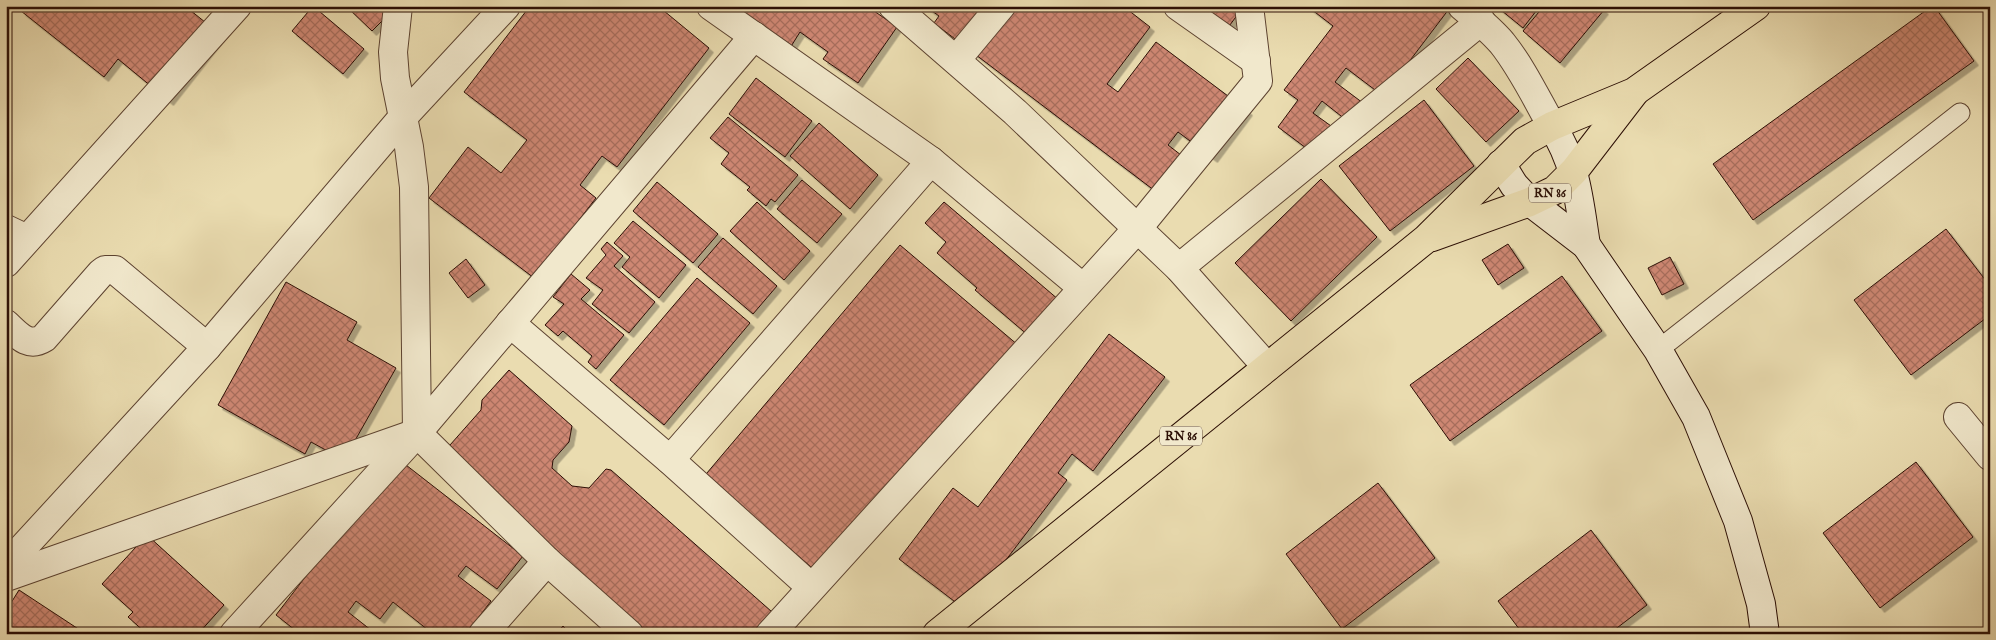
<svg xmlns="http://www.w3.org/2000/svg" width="1996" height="640" font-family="'IM FELL English',serif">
  <defs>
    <pattern id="building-cross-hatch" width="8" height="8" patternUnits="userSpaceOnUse" patternTransform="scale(1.25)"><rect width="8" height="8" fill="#ce8773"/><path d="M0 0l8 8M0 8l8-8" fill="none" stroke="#a76d5c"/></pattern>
    <filter id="shadow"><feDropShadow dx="4.5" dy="4.5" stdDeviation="0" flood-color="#0004"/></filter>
  </defs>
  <rect width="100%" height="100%" fill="#eadcb0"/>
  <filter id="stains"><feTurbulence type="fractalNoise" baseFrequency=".004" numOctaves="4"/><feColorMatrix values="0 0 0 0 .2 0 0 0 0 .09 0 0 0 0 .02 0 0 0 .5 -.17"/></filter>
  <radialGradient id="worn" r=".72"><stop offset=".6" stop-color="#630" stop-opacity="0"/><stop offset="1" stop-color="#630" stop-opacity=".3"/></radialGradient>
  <g fill="url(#building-cross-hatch)" stroke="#2c0f05" filter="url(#shadow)">
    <path d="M25,6H185L221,35L169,101L118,59L104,77L21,11Z"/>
    <path d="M313,6L364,49L343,74L292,31Z"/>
    <path d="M346,6H383L390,13L372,31Z"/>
    <path d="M530,6H658L709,48L617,167L602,156L580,185L596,198L534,278L429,198L468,147L501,173L527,140L464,92Z"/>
    <path d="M742,6H867L897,27L858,83L823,59L828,52L800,32L790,48L738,12Z"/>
    <path d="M925,6H1123L1150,27L1107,84L1118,92L1156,42L1248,111L1213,158L1178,132L1168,145L1181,155L1155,191L934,23L939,16Z"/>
    <path d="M1180,6H1244L1218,41Z"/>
    <path d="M1307,6H1445L1449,9L1383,96L1346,68L1335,82L1375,112L1360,131L1322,101L1313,113L1338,131L1318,157L1278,127L1298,100L1284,90L1333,26Z"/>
    <path d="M1496,6H1540L1523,28Z"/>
    <path d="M1544,6H1600L1604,10L1560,63L1523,31Z"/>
    <path d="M1932,6H1934L1974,61L1753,220L1713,164Z"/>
    <path d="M1468,58L1519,111L1486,142L1436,89Z"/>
    <path d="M756,78L812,121L785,157L729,114Z"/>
    <path d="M1424,100L1474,166L1390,231L1339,166Z"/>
    <path d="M728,117L798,175L775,202L771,199L766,206L747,190L750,187L721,164L729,153L710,138Z"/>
    <path d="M819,123L878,175L850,209L790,156Z"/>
    <path d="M1321,179L1377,237L1291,321L1235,263Z"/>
    <path d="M802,180L842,214L817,243L777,209Z"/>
    <path d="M657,182L718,234L693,263L633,211Z"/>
    <path d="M757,202L810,251L784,280L730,231Z"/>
    <path d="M944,202L1066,306L1036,342L975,290L977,288L937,253L946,242L925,223Z"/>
    <path d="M633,221L686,265L659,298L622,267L630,257L614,243Z"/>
    <path d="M1946,229L1990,286V315L1911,375L1854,300Z"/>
    <path d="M723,238L777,286L753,314L698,267Z"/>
    <path d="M607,242L623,256L614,266L655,302L629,333L592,304L603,290L586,278L606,255L601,249Z"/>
    <path d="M1508,244L1524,268L1498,285L1482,260Z"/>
    <path d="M900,245L1032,357L818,573L773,534L769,538L701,480Z"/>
    <path d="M1670,257L1684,284L1662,295L1648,268Z"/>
    <path d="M466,259L485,285L468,298L449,273Z"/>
    <path d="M571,274L590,290L581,299L624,335L596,369L588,362L592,356L563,331L558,336L545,325L564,304L553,297Z"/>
    <path d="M1562,276L1602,331L1450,441L1410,385Z"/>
    <path d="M697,278L750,323L664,425L610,380Z"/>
    <path d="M286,282L357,322L347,340L396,368L344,460L311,442L305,454L218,405Z"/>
    <path d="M1109,334L1165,377L1093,471L1072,454L1058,473L1067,480L967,611L899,559L953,488L978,507Z"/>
    <path d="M509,370L572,426L569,442L553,460L552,468L572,486L589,488L606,469L611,470L780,619L768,634H642L446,474L450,445L481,410L482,400Z"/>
    <path d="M397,458L523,556L497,589L466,566L458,576L491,601L466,634H433L393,602L380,619L356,601L348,612L376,634H300L276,615Z"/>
    <path d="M1916,462L1973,537L1880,608L1823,533Z"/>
    <path d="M1378,483L1435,558L1342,629L1286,554Z"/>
    <path d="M1591,530L1647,605L1609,634H1523L1498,601Z"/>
    <path d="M147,535L224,605L198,634H147L128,617L133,612L102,584Z"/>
    <path d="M19,590L86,634H6V611Z"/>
    <path d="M563,626L571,634H555Z"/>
  </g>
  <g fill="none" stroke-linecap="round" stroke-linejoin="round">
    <defs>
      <path id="lane" d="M1658,350L1960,113"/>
      <g id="street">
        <path d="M398,6L393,52L395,78L409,147L414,187L417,433L547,561L629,634"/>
        <path d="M711,6L931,161L1083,288"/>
        <path d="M893,6L1015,112L1179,268L1267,367"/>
        <path d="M1178,6L1256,61"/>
        <path d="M1462,6C1476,18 1490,29 1502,43C1522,68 1536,98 1552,126"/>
        <path d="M956,60L1001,6"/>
        <path d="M6,229L27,239"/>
        <path d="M6,263L237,6"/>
        <path d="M1179,268L1481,21"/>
        <path d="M510,323L670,460L811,587"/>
        <path d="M6,324C18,335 28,348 44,338L101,273L105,270H115L207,347"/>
        <path d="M1958,417L1990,456"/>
        <path d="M670,460L931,161"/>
        <path d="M6,566L207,347L403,117L506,6"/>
        <path d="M6,577L414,434"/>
        <path d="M234,634L417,433L754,36"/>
        <path d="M483,634L547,561"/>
        <path d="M770,634L1137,229L1258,81L1249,6"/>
      </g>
      <g id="secondary">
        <path d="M1552,126C1577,165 1579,201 1586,245"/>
        <path d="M1501,164L1514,185L1530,202L1586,245L1658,350L1696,417L1738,521L1761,604L1765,634"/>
      </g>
      <g id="primary">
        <path d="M1432,237L1530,202L1555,190L1574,171L1634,93"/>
        <path d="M937,634L1426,239L1525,141L1552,126L1634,92L1756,6"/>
      </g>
    </defs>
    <use href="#lane" stroke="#5c4230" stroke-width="21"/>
    <use href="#street" stroke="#5c4230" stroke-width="30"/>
    <use href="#secondary" stroke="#2c0f05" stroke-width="30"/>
    <use href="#primary" stroke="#2c0f05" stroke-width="30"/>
    <use href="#lane" stroke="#f1e8cc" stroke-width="19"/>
    <use href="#street" stroke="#f1e8cc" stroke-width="28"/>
    <use href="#secondary" stroke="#f1e8cc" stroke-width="28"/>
    <use href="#primary" stroke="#eadcb0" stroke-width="28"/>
  </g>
  <g text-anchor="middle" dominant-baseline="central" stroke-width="4" stroke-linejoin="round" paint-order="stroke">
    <g fill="#f1e8cc" stroke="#675041" stroke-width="1">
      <rect x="1529" y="183.5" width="42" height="19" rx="4"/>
      <rect x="1160" y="426.5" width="42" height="19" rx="4"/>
    </g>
    <g font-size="12" font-weight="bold" fill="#2c0f05">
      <text x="1550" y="193">RN 86</text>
      <text x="1181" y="436">RN 86</text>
    </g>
  </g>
  <rect width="1996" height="640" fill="none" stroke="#eadcb0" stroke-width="25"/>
  <rect x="8" y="8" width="1981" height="625" fill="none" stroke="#2c0f05" stroke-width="2.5"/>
  <rect x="12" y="12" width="1971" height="615" fill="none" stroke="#2c0f05"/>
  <rect width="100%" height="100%" filter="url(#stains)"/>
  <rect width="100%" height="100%" fill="url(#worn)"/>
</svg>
